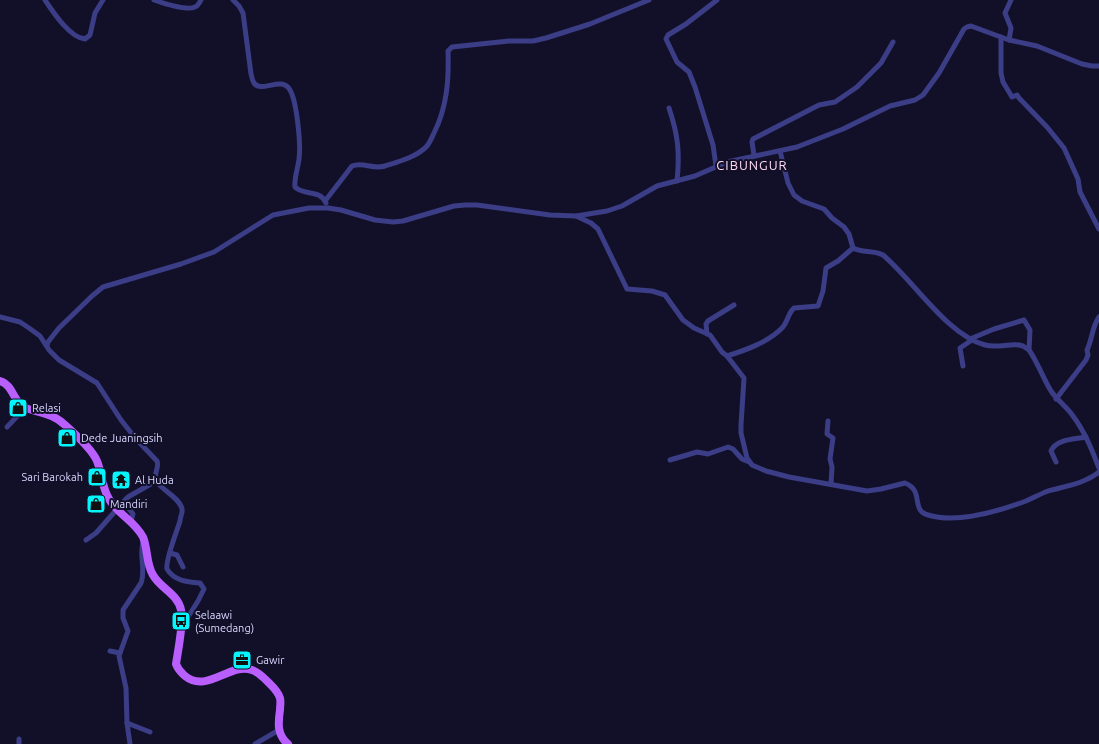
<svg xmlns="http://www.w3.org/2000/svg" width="1099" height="744" font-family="Ubuntu,sans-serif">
  <rect width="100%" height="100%" fill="#121028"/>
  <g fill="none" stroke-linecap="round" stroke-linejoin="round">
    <g stroke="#3b3d86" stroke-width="5">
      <path d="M45,0C53,12 70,38 85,39L90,35L95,13L103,0"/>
      <path d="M154,0C162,3 187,11 195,7C198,6 200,2 201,0"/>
      <path d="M233,0L239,6L243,13L251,74C252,77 252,80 254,83C261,94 282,75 290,90C297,102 301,145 299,159C298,168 294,178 295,187C304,196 320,189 326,203"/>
      <path d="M1001,37V73L1003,82L1012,97L1017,95L1019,98L1047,127L1064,148L1078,179L1080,192L1099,229"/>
      <path d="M1009,40L1011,28L1005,13L1011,0"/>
      <path d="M669,108C678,135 680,152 677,181"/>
      <path d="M780,151L788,183L794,195L802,201L824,209L832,218L844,227L849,234L853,248C862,253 874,250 883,255C913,280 947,335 985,345C997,348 1007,344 1019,345L1023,346L1029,350C1038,363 1043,378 1051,391C1057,400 1067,407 1073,416C1085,432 1092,450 1099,468"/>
      <path d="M754,155L752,142L753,139L819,105L835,102L857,87L881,63L893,42"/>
      <path d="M716,166L713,145L695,87L689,72L677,62L666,39L668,35L686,24L717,0"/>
      <path d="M325,201L352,166C363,161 372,170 385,166C398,162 417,157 427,146C430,142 432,137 434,133C447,107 449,80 448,51L452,47L509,41H533L546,38L590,24L649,0"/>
      <path d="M576,216L591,223L598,229L627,289L652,291L665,295L683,320L694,328L710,335L722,352L727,356C746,350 769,342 783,327C788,321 788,313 794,308L818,306L823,291L826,268L838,261L853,248"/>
      <path d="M0,317L20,322L29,328L40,336L49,350L59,360L97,383L121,420L136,439L157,461C160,468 152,474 157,482C162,490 180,498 182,509C183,513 180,517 180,521C177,531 165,561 167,569C174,581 188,582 200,583L204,589L198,601L183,625"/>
      <path d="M707,334L706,324L708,321L734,305"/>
      <path d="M970,339L994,329L1024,320L1030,330L1029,350"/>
      <path d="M47,346L48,342L59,328L92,296L103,287L181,264L214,252L273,215L309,208H328L341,210L375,220L393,222L403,221L454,206L465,205H477L550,215L576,216L607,211L622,206L657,186L695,176L727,162L797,147L843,129L890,106L915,100L923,95L939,73L964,29L967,27L971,26L1009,40L1037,46L1082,64L1092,66H1099"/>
      <path d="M727,356L744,378L741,425V433L747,458L752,465L766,471L789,477L867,491L881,489L905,483C925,491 910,510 928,515C957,524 999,511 1026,501C1033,498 1040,494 1048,491C1066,486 1084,484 1099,472"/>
      <path d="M963,366L960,348L972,340"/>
      <path d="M1056,399L1086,360L1088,355L1087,350C1092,340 1092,327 1099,317"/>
      <path d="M828,421L827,434L833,438L830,459L832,467L831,484"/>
      <path d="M7,427L25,408"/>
      <path d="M670,460L697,452L708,454L728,447L733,449L742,459L749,462"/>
      <path d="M1056,462L1051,451C1056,439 1075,439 1086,437"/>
      <path d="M131,521L133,514L126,505L124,501L128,497L156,481"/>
      <path d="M86,540L96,533L117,509"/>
      <path d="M170,553L177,555L183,567"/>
      <path d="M110,651L120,653"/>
      <path d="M127,723L150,732"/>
      <path d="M19,744V739"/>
      <path d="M130,744L127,723L126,688L119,656L128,631L123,618V610L141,583C146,570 139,556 143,542"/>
      <path d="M255,744L279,730"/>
    </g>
    <path stroke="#b85ffd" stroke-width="8" d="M0,381C13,385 13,401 24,407C27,409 32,410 36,411C47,414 57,417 65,425C74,433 93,451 97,461C102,473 102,488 109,499C117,514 134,520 143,537C148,549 146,564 153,575C160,588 178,594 181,610C184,623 178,650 176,664C178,670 181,672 185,676C207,694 230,662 252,670C258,672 263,677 267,681C272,686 278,691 280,698C281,702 280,706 280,710C278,723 277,735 288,744"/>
  </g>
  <defs>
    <symbol id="shop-square" viewBox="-11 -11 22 22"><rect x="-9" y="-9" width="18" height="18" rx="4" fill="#05f4fd" stroke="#121028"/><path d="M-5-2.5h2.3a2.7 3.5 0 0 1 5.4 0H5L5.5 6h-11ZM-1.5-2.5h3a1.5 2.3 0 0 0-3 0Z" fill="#111"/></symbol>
    <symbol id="temple-square" viewBox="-11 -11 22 22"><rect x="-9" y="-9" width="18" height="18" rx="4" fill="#05f4fd" stroke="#121028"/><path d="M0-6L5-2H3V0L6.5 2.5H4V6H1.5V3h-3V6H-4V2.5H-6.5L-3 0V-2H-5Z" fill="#111"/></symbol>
    <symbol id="bus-square" viewBox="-11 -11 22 22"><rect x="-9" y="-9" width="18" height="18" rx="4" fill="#05f4fd" stroke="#121028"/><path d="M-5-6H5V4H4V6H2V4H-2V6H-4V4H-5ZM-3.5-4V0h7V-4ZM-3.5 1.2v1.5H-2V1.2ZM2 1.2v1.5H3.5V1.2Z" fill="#111"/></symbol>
    <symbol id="office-square" viewBox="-11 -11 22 22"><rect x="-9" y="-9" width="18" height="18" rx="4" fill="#05f4fd" stroke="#121028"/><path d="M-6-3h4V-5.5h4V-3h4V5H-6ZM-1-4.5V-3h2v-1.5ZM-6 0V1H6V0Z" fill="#111"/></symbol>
  </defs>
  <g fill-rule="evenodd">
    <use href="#shop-square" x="7" y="397" width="22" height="22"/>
    <use href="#shop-square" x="56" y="427" width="22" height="22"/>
    <use href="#shop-square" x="86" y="466" width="22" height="22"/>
    <use href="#temple-square" x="110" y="469" width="22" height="22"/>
    <use href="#shop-square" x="85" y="493" width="22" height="22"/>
    <use href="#bus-square" x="170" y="610" width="22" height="22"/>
    <use href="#office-square" x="231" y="649" width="22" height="22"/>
  </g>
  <g text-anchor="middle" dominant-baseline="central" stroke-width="4" stroke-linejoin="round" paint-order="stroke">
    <g font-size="11" fill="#d9d7ff" stroke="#121028" text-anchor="start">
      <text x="32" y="408">Relasi</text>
      <text x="81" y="438">Dede Juaningsih</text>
      <text x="83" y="477" text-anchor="end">Sari Barokah</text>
      <text x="135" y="480">Al Huda</text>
      <text x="110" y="504">Mandiri</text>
      <text x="195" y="615">Selaawi<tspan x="195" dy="13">(Sumedang)</tspan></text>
      <text x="256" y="660">Gawir</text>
    </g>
    <g font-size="13" letter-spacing="1" fill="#ffd9f3" stroke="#121028">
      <text x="752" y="165">CIBUNGUR</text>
    </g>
  </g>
</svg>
